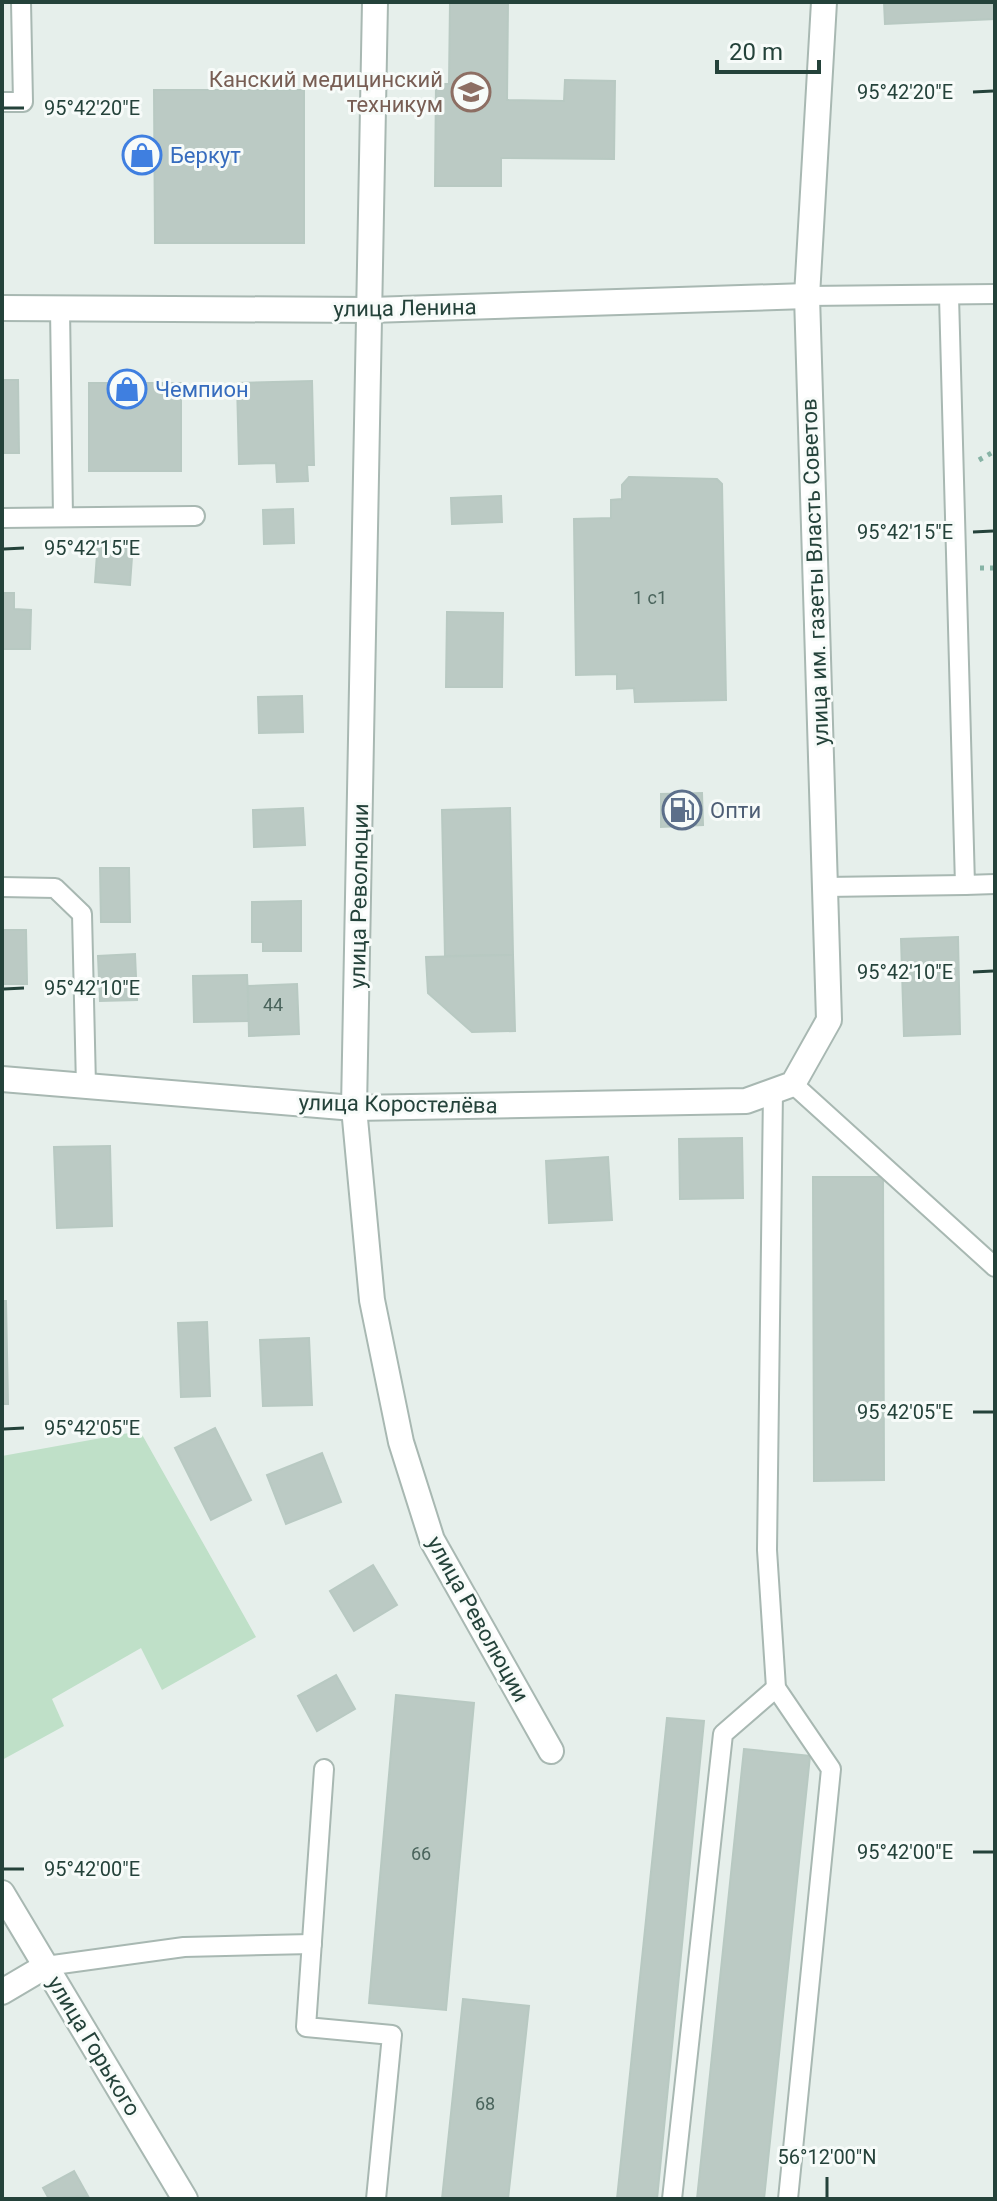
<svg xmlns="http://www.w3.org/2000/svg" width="997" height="2201" font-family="Roboto,sans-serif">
  <rect width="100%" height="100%" fill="#e6efeb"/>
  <path fill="#bfe0c8" d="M140,1431L256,1637L162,1690L141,1648L52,1699L64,1726L2,1760V1456Z"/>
  <g fill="#bbcac4" stroke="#b8c9c2" stroke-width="2">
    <path d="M450,2H508L507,100L564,101L565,80L615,81L614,159L501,158V186H435L436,84H449Z"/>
    <path d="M884,2H995V19L885,24Z"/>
    <path d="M154,90H304V243H155Z"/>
    <path d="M2,380H18L19,453H2Z"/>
    <path d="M312,381L314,465H307L308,481L277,482L276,463L239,464L237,383Z"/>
    <rect x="89" y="383" width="92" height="88"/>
    <path d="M629,477L717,479L722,484L726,700L635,702L634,688L617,689V674L576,675L574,519L611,518V500L622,499V485Z"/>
    <path d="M501,496L502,522L452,524L451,498Z"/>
    <path d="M293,509L294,543L264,544L263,510Z"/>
    <path d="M98,540L133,543L130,585L95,582Z"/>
    <path d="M2,593H14V609L31,610L30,649H2Z"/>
    <path d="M447,612L503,613L502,687H446Z"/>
    <path d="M302,696L303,732L259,733L258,697Z"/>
    <path d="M702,793L703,825L661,827V794Z"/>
    <path d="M303,808L305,845L254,847L253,810Z"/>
    <path d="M510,808L513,955L445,956L442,810Z"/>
    <path d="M100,868H129L130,922H101Z"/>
    <path d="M301,901V951H263V942H252V902Z"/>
    <path d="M2,930H26L27,984H2Z"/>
    <path d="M958,937L960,1034L904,1036L901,939Z"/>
    <path d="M135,954L137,1000L100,1001L98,956Z"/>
    <path d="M513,955L515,1031L472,1032L428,993L426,957Z"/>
    <path d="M247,975L249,1021L194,1022L193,976Z"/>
    <path d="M297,984L299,1034L249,1036L248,986Z"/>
    <path d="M742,1138L743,1198L680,1199L679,1139Z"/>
    <path d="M110,1146L112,1226L57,1228L54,1147Z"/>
    <path d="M608,1157L612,1220L549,1223L546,1161Z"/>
    <path d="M813,1177H883L884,1480L814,1481Z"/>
    <path d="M2,1301H6L8,1404H2Z"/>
    <path d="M207,1322L210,1396L181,1397L178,1323Z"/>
    <path d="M309,1338L312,1405L263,1406L260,1340Z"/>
    <path d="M215,1428L251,1500L211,1520L175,1448Z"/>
    <path d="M322,1453L341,1502L286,1524L267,1475Z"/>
    <path d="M373,1565L397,1605L354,1631L330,1591Z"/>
    <path d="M336,1675L355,1709L317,1731L298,1696Z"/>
    <path d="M396,1695L474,1703L446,2010L369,2003Z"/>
    <path d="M667,1718L704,1721L657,2199H617Z"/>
    <path d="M744,1749L810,1756L764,2199H697Z"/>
    <path d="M463,1999L529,2006L508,2199H442Z"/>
    <path d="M74,2171L88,2196L49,2199L43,2188Z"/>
  </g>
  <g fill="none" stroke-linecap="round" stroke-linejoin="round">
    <defs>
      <g id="service">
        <path d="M2,102H23L21,2"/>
        <path d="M807,296L995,294"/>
        <path d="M949,296L965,885L995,884"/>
        <path d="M60,309L63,517"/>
        <path d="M2,518L195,516"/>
        <path d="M2,887L55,888L82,914L86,1086"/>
        <path d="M825,887L965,885"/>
        <path d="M793,1084L995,1267"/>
        <path d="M773,1091L767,1550L776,1688L831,1769L788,2199"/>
        <path d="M324,1769L306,2027L392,2035L376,2199"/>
        <path d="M46,1966L184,1947L312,1944"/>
        <path d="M672,2199L723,1734L776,1688"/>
      </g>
      <g id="minor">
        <path d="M375,2L354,1108L372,1300L401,1442L432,1540L551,1751"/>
        <path d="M2,1893L185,2199"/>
        <path d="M2,1992L46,1966"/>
      </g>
      <g id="tertiary">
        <path d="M2,308L371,310L807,296"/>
        <path d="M2,1079L354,1108L746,1101L793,1084L829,1020L807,296L824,2"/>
      </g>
    </defs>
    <use href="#service" stroke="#a8b8b2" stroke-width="22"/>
    <use href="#minor" stroke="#a8b8b2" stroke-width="28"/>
    <use href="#tertiary" stroke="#a8b8b2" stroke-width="28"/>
    <g stroke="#86b3a5" stroke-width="5" stroke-dasharray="4 6" stroke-linecap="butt">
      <path d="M979,460L995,451"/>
      <path d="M980,568H995"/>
    </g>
    <use href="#service" stroke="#fff" stroke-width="18"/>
    <use href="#minor" stroke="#fff" stroke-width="24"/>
    <use href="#tertiary" stroke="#fff" stroke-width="24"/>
  </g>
  <path fill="none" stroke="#24423a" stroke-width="3" d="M973,92L993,91M4,108H24M973,532L993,531M4,549L24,548M973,972L993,971M4,989L24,988M973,1412H993M4,1429L24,1428M973,1852H993M4,1869H24M827,2177V2197"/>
  <defs>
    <symbol id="university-ring" viewBox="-11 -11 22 22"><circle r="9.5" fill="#f7fbf9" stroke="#8d6e63" stroke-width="1.5"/><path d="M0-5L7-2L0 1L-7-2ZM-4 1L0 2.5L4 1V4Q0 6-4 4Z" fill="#8d6e63"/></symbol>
    <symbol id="shop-ring" viewBox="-11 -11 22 22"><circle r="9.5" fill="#f7fbf9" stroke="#3f7fe0" stroke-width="1.5"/><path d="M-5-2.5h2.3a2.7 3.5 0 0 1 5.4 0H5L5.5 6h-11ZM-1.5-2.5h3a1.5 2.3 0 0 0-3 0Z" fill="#3f7fe0"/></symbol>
    <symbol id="fuel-ring" viewBox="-11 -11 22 22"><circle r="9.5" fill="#f7fbf9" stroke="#5c6f8a" stroke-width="1.5"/><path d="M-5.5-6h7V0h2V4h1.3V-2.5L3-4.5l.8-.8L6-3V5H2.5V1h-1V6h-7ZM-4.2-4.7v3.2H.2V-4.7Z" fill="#5c6f8a"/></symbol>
  </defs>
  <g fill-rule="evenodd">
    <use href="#university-ring" x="449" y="70" width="44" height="44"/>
    <use href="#shop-ring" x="120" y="133" width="44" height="44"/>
    <use href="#shop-ring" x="105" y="367" width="44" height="44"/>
    <use href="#fuel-ring" x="660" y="788" width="44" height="44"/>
  </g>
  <g text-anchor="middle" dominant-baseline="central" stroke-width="6" stroke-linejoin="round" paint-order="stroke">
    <g font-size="18" fill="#4a645c">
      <text x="650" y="597">1 с1</text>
      <text x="273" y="1004">44</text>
      <text x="421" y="1853">66</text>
      <text x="485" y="2103">68</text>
    </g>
    <g font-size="22" fill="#785e54" stroke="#f7fbf9" text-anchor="end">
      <text x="443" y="79">Канский медицинский<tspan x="443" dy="25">техникум</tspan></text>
    </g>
    <g font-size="22" fill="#366cbe" stroke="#f7fbf9" text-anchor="start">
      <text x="170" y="155">Беркут</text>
      <text x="155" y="389">Чемпион</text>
    </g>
    <g font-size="22" fill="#24423a" stroke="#f7fbf9">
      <text transform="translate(405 308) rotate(-1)">улица Ленина</text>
      <text transform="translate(815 572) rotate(-92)">улица им. газеты Власть Советов</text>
      <text transform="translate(359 896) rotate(-89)">улица Революции</text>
      <text transform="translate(398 1104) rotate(1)">улица Коростелёва</text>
      <text transform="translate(478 1619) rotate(61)">улица Революции</text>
      <text transform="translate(94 2046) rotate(59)">улица Горького</text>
    </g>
    <g font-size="22" fill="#4e5e75" stroke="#f7fbf9" text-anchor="start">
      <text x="710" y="810">Опти</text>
    </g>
  </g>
  <g font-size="20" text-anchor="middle" fill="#24423a" stroke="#f7fbf9" stroke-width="6" stroke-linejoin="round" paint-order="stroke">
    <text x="905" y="99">95°42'20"E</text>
    <text x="92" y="115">95°42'20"E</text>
    <text x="905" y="539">95°42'15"E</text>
    <text x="92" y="555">95°42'15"E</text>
    <text x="905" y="979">95°42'10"E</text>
    <text x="92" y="995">95°42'10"E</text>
    <text x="905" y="1419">95°42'05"E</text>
    <text x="92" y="1435">95°42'05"E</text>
    <text x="905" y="1859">95°42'00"E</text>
    <text x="92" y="1876">95°42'00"E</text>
    <text x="827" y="2164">56°12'00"N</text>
  </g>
  <rect width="997" height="2201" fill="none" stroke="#24423a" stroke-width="8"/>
  <path d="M717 60v12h102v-12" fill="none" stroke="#24423a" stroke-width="4"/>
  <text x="729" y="60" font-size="24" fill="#24423a" stroke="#f7fbf9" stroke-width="6" paint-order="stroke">20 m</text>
</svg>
